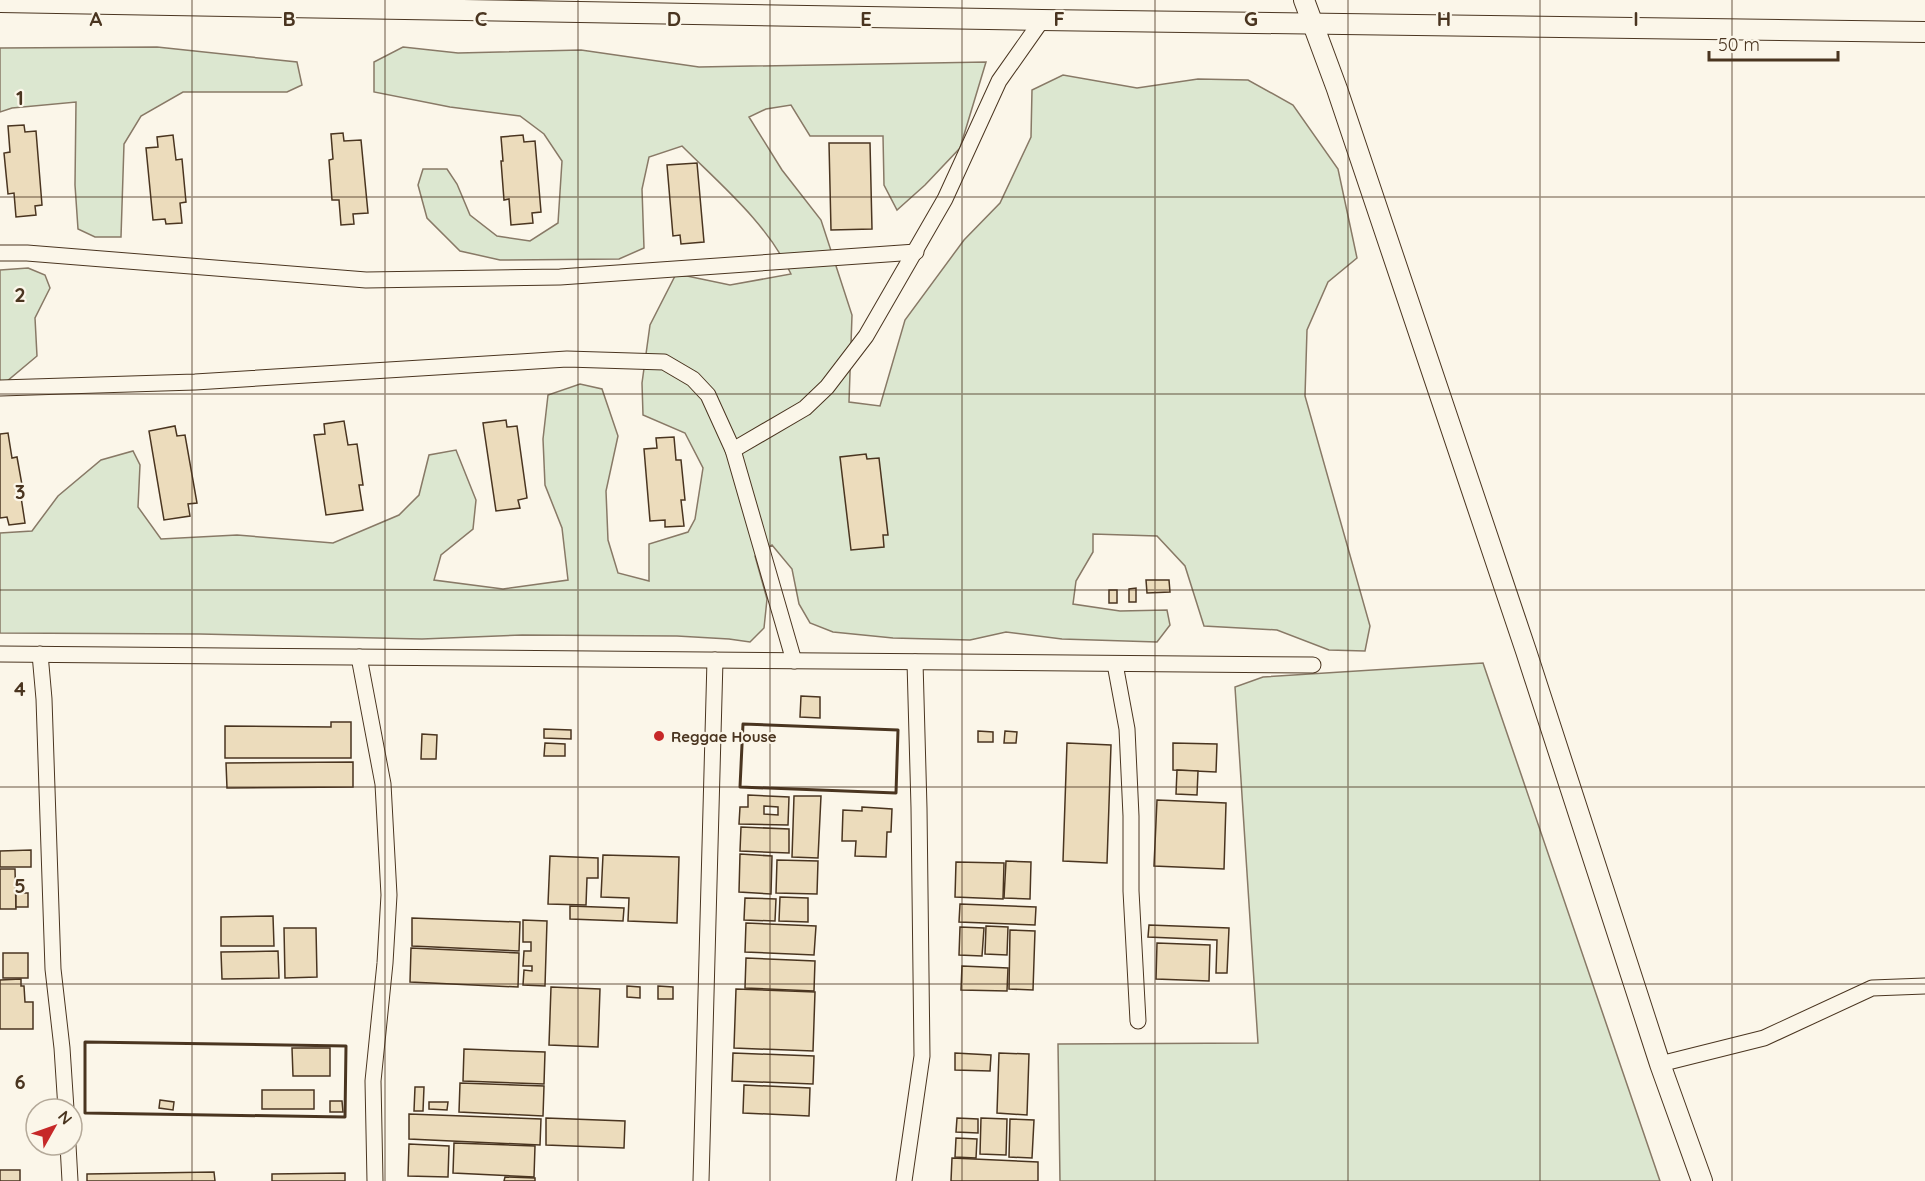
<svg xmlns="http://www.w3.org/2000/svg" width="1925" height="1181" font-family="Quicksand,sans-serif">
  <rect width="100%" height="100%" fill="#fbf6e9"/>
  <g fill="#dce7d0" stroke="#887966" stroke-width="1.5">
    <path d="M157,47L297,62L302,85L287,92H183L141,116L124,144L121,237H95L78,229L75,185L76,102L12,108L0,112V48Z"/>
    <path d="M403,47L458,53L581,50L699,67L986,62L960,148L925,185L897,210L884,185L883,136H810L791,105L766,109L749,117L782,170L821,220L852,315L849,402L880,406L905,320L964,240L1000,203L1031,137L1032,90L1063,75L1137,88L1198,79L1248,80L1293,105L1338,169L1357,258L1328,282L1307,330L1305,396L1370,626L1365,651L1329,650L1277,630L1204,626L1185,566L1157,536L1093,534V552L1076,581L1073,604L1120,611L1167,610L1170,625L1157,642L1062,639L1006,632L970,640L893,638L833,632L810,623L799,604L792,569L772,545L755,556L767,599L764,628L750,642L729,639L677,636L522,635L422,639L200,634L0,633V533L32,531L58,496L101,460L133,451L140,465L138,507L161,539L237,535L333,543L399,515L419,495L429,455L456,450L476,500L473,529L441,555L434,580L503,589L568,580L562,528L545,485L543,439L548,395L580,384L602,389L618,436L606,491L608,540L618,573L649,581V544L688,532L695,519L703,468L685,433L643,415L642,383L650,325L675,276H687L730,285L791,274C767,223 721,185 682,146L649,157L642,189L644,248L619,259L500,260L460,251L427,218L418,185L423,169H447L457,184L470,215L497,236L530,241L558,223L562,161L544,134L520,116L450,107L374,92V62Z"/>
    <path d="M28,268L45,275L50,288L35,318L37,356L0,387V270Z"/>
    <path d="M1483,663L1660,1181H1060L1058,1044L1258,1043L1235,687L1263,677Z"/>
  </g>
  <g fill="#ecdcbc" stroke="#4a3520" stroke-width="1.5" fill-rule="evenodd">
    <path d="M24,125L25,132L36,131L42,205L35,206L36,215L16,217L14,193L8,194L4,153L10,152L8,126Z"/>
    <path d="M343,133L344,141L361,140L368,213L353,214L354,224L341,225L339,200H332L329,160L333,159L331,134Z"/>
    <path d="M173,135L176,160L182,159L186,202L180,203L182,223L166,224L165,219L153,220L146,148L158,147L157,137Z"/>
    <path d="M523,135L524,142L535,141L541,212L532,213L533,223L511,225L509,199L504,200L501,161H503L501,137Z"/>
    <path d="M829,143H870L872,229L831,230Z"/>
    <path d="M697,163L704,242L681,244L680,235L673,236L667,165Z"/>
    <path d="M506,420L507,427L517,426L527,498L518,500L520,508L496,511L483,423Z"/>
    <path d="M344,421L348,445L357,444L363,485H359L363,510L326,515L314,435L325,434L324,424Z"/>
    <path d="M175,426L177,436L185,435L197,503L188,504L190,516L164,520L149,431Z"/>
    <path d="M8,433L12,458L17,457L24,496L21,497L25,523L9,525L7,517L0,518V434Z"/>
    <path d="M674,437L676,460H681L685,500H681L684,526L665,527V520L650,521L644,449L657,448L656,438Z"/>
    <path d="M866,454L867,459L879,458L888,535H883L884,547L851,550L840,457Z"/>
    <path d="M1146,580H1169L1170,592L1147,593Z"/>
    <path d="M1136,588V602H1129V589Z"/>
    <rect x="1109" y="590" width="8" height="13"/>
    <path d="M801,696L820,697V718L800,717Z"/>
    <path d="M331,722H351V758H225V726L331,727Z"/>
    <path d="M544,729L571,730V739L544,738Z"/>
    <path d="M978,731L993,732V742H978Z"/>
    <path d="M1005,731L1017,732L1016,743H1004Z"/>
    <path d="M422,734L437,735L436,759H421Z"/>
    <path d="M545,743L565,744V756H544Z"/>
    <path d="M1067,743L1111,745L1107,863L1063,861Z"/>
    <path d="M1173,743L1217,744L1216,772L1173,770Z"/>
    <path d="M353,762V787L227,788L226,763Z"/>
    <path d="M1177,770L1198,771L1197,795L1176,794Z"/>
    <path d="M748,795L789,797L788,825L739,824L740,807H748ZM764,806L778,807V815L764,814Z"/>
    <path d="M794,796H821L818,858L792,857Z"/>
    <path d="M1157,800L1226,803L1224,869L1154,866Z"/>
    <path d="M862,807L892,809L891,832H887L886,857L855,856L856,841H842L843,810L862,811Z"/>
    <path d="M741,827L789,829V853L740,851Z"/>
    <path d="M31,850V867H0V851Z"/>
    <path d="M740,854L772,856L771,894L739,892Z"/>
    <path d="M603,855L679,857L677,923L628,921L629,898L601,897Z"/>
    <path d="M550,856L598,858V878H587L586,905L548,904Z"/>
    <path d="M777,860L818,861L817,894L776,893Z"/>
    <path d="M1006,861L1031,862L1030,899L1004,898Z"/>
    <path d="M956,862L1004,863L1003,899L955,897Z"/>
    <path d="M0,869H15L16,909H0Z"/>
    <rect x="16" y="893" width="12" height="14"/>
    <path d="M780,897L808,898V922L779,921Z"/>
    <path d="M745,898L776,899L775,921L744,920Z"/>
    <path d="M960,904L1036,907L1035,925L959,922Z"/>
    <path d="M570,906L624,908L623,921L570,919Z"/>
    <path d="M273,916L274,946H221V917Z"/>
    <path d="M412,918L520,922L519,951L412,946Z"/>
    <path d="M523,920L547,921L545,986L523,985L524,970L532,971V966H523L524,951H531V942H523Z"/>
    <path d="M746,923L816,926L814,955L745,952Z"/>
    <path d="M1149,925L1229,928L1227,973H1216L1217,940L1148,937Z"/>
    <path d="M986,926L1008,927L1007,955L985,954Z"/>
    <path d="M960,927L984,928L982,956L959,955Z"/>
    <path d="M284,928H316L317,977L285,978Z"/>
    <path d="M1010,930L1035,931L1033,990L1009,989Z"/>
    <path d="M1157,943L1210,945L1209,981L1156,979Z"/>
    <path d="M411,948L519,953L518,987L410,982Z"/>
    <path d="M278,951L279,978L222,979L221,952Z"/>
    <rect x="3" y="953" width="25" height="25"/>
    <path d="M746,958L815,961L814,991L745,988Z"/>
    <path d="M962,966L1008,968L1007,991L961,990Z"/>
    <path d="M21,979V986H24L25,1002H33V1029H0V980Z"/>
    <path d="M627,986L640,987V998L627,997Z"/>
    <path d="M658,986L673,987V999H658Z"/>
    <path d="M551,987L600,989L598,1047L549,1045Z"/>
    <path d="M736,989L815,992L813,1051L734,1048Z"/>
    <path d="M292,1048H330V1076H293Z"/>
    <path d="M464,1049L545,1052L544,1084L463,1081Z"/>
    <path d="M733,1053L814,1056L813,1084L732,1081Z"/>
    <path d="M955,1053L991,1055L990,1071L955,1070Z"/>
    <path d="M999,1053L1029,1054L1027,1115L997,1113Z"/>
    <path d="M460,1083L544,1086L543,1116L459,1112Z"/>
    <path d="M744,1085L810,1088L809,1116L743,1113Z"/>
    <path d="M415,1087H424L423,1111H414Z"/>
    <rect x="262" y="1090" width="52" height="19"/>
    <path d="M160,1100L174,1102L173,1110L159,1108Z"/>
    <path d="M330,1101H342L343,1112H330Z"/>
    <path d="M429,1102H448L447,1110L429,1109Z"/>
    <path d="M409,1114L541,1119L540,1145L409,1139Z"/>
    <path d="M546,1118L625,1121L624,1148L546,1145Z"/>
    <path d="M957,1118L978,1119V1133L956,1132Z"/>
    <path d="M981,1118L1007,1119L1006,1155L980,1154Z"/>
    <path d="M1010,1119L1034,1120L1032,1158L1009,1157Z"/>
    <path d="M956,1138L977,1139L976,1158L955,1157Z"/>
    <path d="M454,1143L535,1146L534,1177L453,1173Z"/>
    <path d="M409,1144L449,1146L448,1177L408,1176Z"/>
    <path d="M952,1158L1038,1162V1181H951Z"/>
    <rect x="0" y="1170" width="20" height="11"/>
    <path d="M214,1172L215,1181H87V1174Z"/>
    <path d="M345,1173V1181H272V1174Z"/>
    <path d="M505,1177L535,1178V1181H504Z"/>
  </g>
  <g fill="none" stroke-linecap="round" stroke-linejoin="round">
    <defs>
      <g id="minor">
        <path d="M0,253H27L366,280L560,277L916,252"/>
        <path d="M0,388L195,382L567,359L664,362L693,379L708,395L733,450L794,661"/>
        <path d="M733,450L805,408L827,387L866,336L945,199L999,81L1042,20"/>
        <path d="M0,654L1313,665"/>
        <path d="M40,654L44,699L53,969L62,1048L66,1109"/>
        <path d="M359,657L383,784L389,895L385,963L373,1081L375,1181"/>
        <path d="M1115,664L1127,729L1131,816V891L1138,1021"/>
        <path d="M1660,1064L1764,1038L1872,988L1925,986"/>
        <path d="M68,1145L70,1181"/>
        <path d="M701,1181L715,660"/>
        <path d="M904,1181L922,1056L919,808L915,662"/>
      </g>
      <g id="tertiary">
        <path d="M1304,0L1337,89L1526,651L1660,1064L1702,1181"/>
        <path d="M0,2L1042,20L1925,32"/>
      </g>
    </defs>
    <use href="#minor" stroke="#4a3520" stroke-width="17"/>
    <use href="#tertiary" stroke="#4a3520" stroke-width="22"/>
    <use href="#minor" stroke="#fbf6e9" stroke-width="15"/>
    <use href="#tertiary" stroke="#fbf6e9" stroke-width="20"/>
    <g stroke="#4a3520" stroke-width="3">
      <path d="M743,724L898,730L896,793L740,787Z"/>
      <path d="M85,1042L346,1046L345,1117L85,1113Z"/>
    </g>
  </g>
  <path fill="none" stroke="#4a3520" stroke-width="1.5" stroke-opacity="0.55" d="M192,0V1181M385,0V1181M578,0V1181M770,0V1181M962,0V1181M1155,0V1181M1348,0V1181M1540,0V1181M1732,0V1181M0,197H1925M0,394H1925M0,590H1925M0,787H1925M0,984H1925"/>
  <circle fill="#c62828" stroke="#fbf6e9" stroke-width="2" cx="659" cy="736" r="6"/>
  <g text-anchor="middle" dominant-baseline="central" stroke-width="4.5" stroke-linejoin="round" paint-order="stroke">
    <g font-size="15" font-weight="bold" fill="#4a3520" stroke="#fbf6e9" text-anchor="start">
      <text x="671" y="736">Reggae House</text>
    </g>
  </g>
  <g font-size="20" text-anchor="middle" font-weight="bold" fill="#4a3520" stroke="#fbf6e9" stroke-width="4.5" stroke-linejoin="round" paint-order="stroke">
    <text x="96" y="26">A</text>
    <text x="289" y="26">B</text>
    <text x="481" y="26">C</text>
    <text x="674" y="26">D</text>
    <text x="866" y="26">E</text>
    <text x="1059" y="26">F</text>
    <text x="1251" y="26">G</text>
    <text x="1444" y="26">H</text>
    <text x="1636" y="26">I</text>
    <text x="20" y="105">1</text>
    <text x="20" y="302">2</text>
    <text x="20" y="499">3</text>
    <text x="20" y="696">4</text>
    <text x="20" y="893">5</text>
    <text x="20" y="1089">6</text>
  </g>
  <g transform="translate(54 1127) rotate(50)"><circle r="28" fill="#fbf6e9" stroke="#b4a999" stroke-width="1.5"/>
  <path d="M0-4.5L10 22L0 15L-10 22Z" fill="#c62828"/>
  <text y="-9" font-size="16" font-weight="bold" text-anchor="middle" fill="#4a3520">N</text>
  </g>
  <path d="M1709 51v9h129v-9" fill="none" stroke="#4a3520" stroke-width="3"/>
  <text x="1718" y="51" font-size="18" fill="#4a3520" stroke="#fbf6e9" stroke-width="4.5" paint-order="stroke">50 m</text>
</svg>
